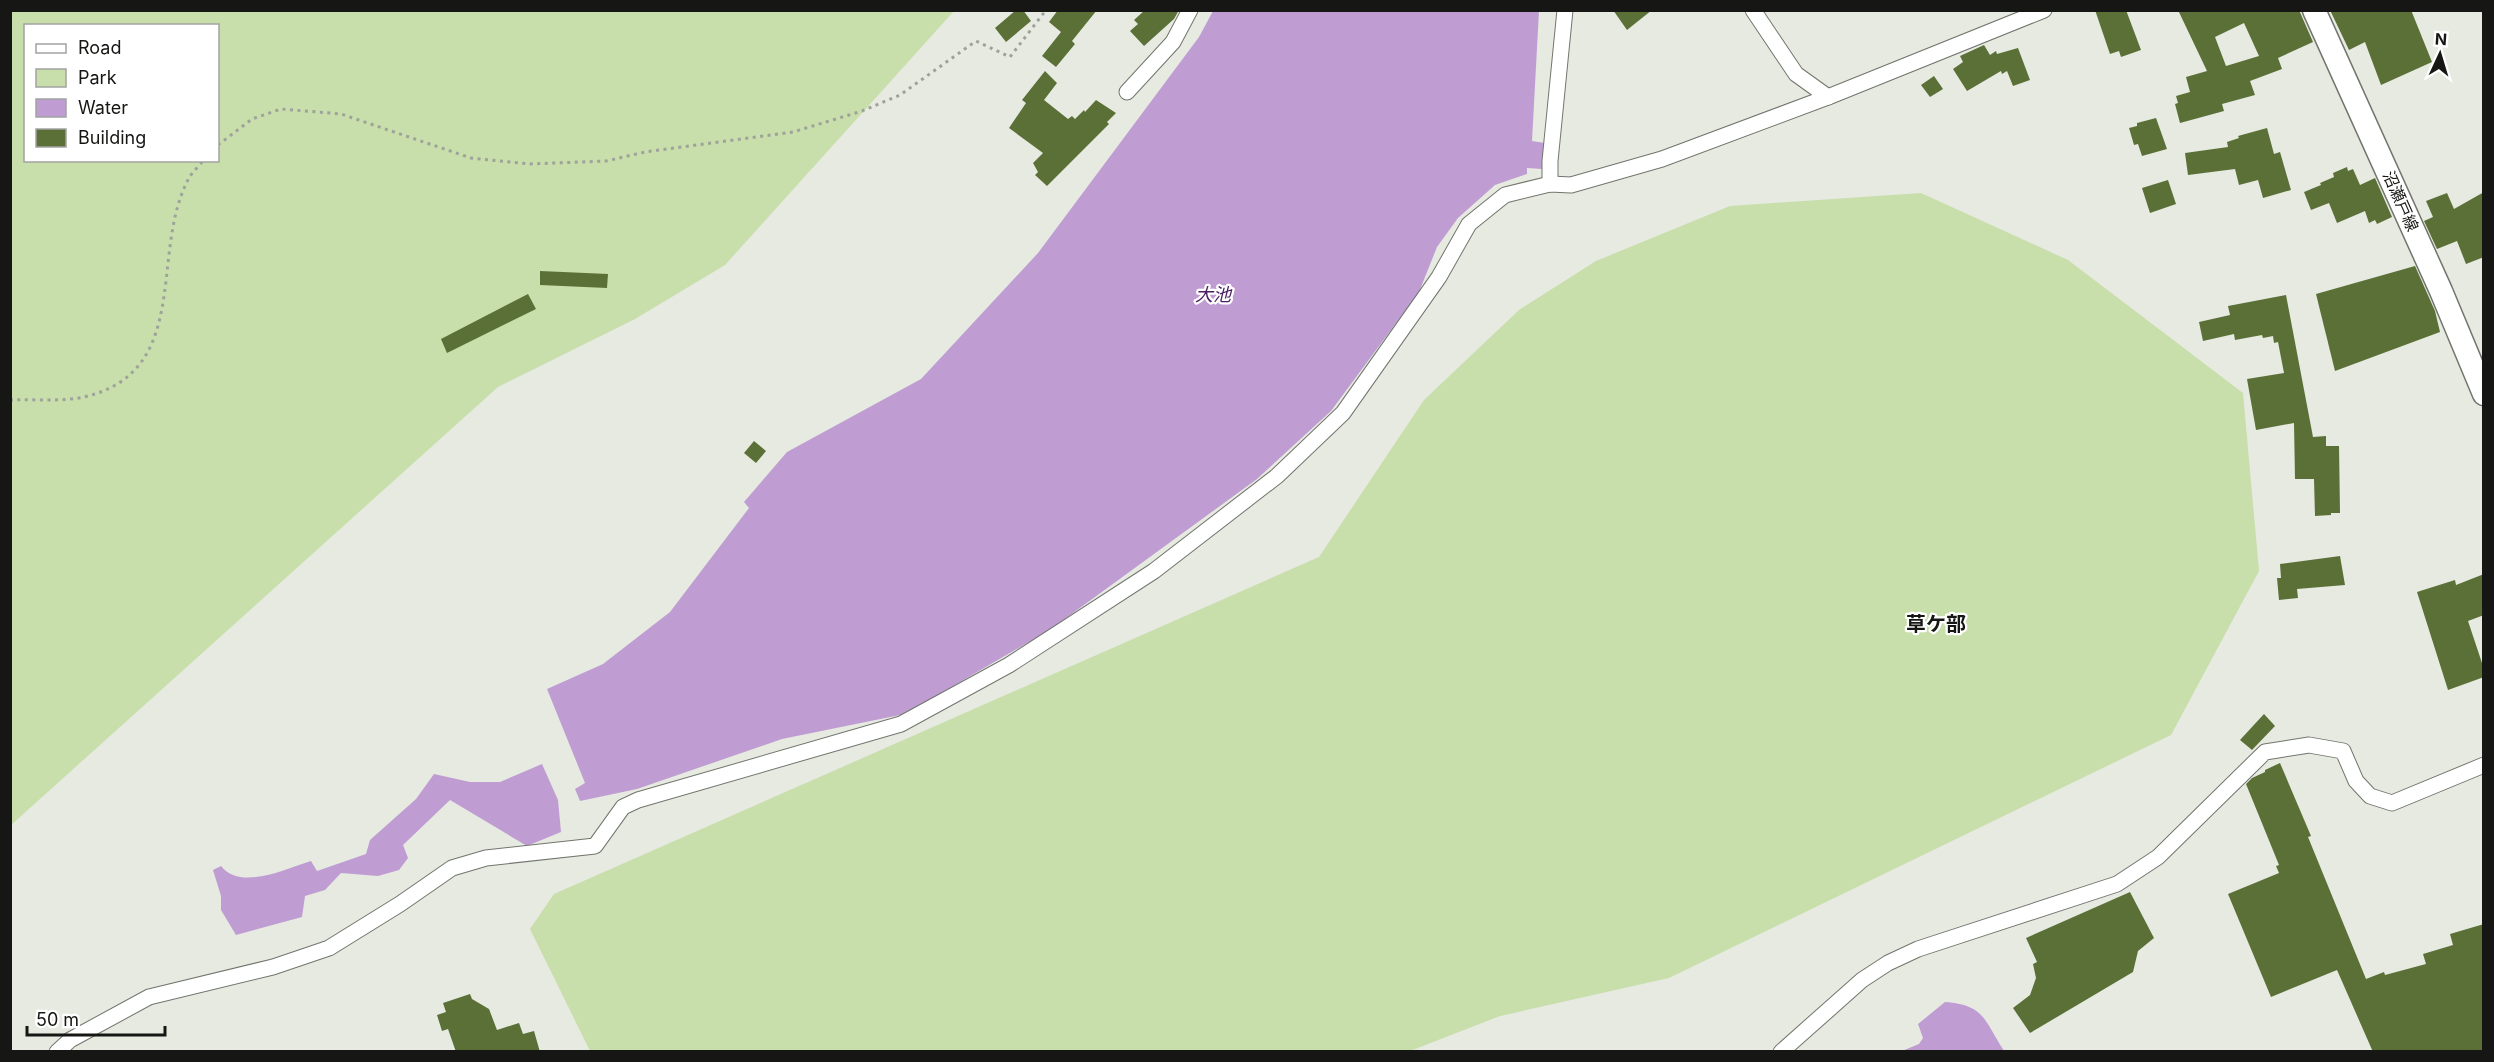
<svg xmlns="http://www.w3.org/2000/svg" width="2494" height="1062" font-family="Inter,'Noto Sans JP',sans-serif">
  <rect width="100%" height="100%" fill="#e6eae1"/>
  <g fill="#c8deab" fill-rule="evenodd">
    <path d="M11,11H954L725,265L635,319L498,387L11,825ZM26,26H218V160H26Z"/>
    <path d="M1921,193L2068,260L2243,393L2259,571L2171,735L1669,978L1500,1016L1410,1051H590L530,929L554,894L1319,557L1424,400L1519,310L1596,261L1730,206Z"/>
  </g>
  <g fill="#bf9dd3">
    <path d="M1213,11H1539L1532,141L1545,143L1542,169L1527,168V174L1495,185L1458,218L1437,247L1419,292L1331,411L1257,479L1051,629L905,714L782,739L637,789L580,801L575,789L585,783L547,689L603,664L670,612L749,508L744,502L787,452L921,379L1038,253L1199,37Z"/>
    <path d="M542,764L558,800L561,832L527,846L450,800L403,845L408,858L399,870L378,876L341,873L325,890L305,896L302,917L236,935L221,910V896L213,870L221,866C241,891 285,869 311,861L317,871L366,854L370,840L416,799L434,774L470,782H500Z"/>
    <path d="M1945,1002C1985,1005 1984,1020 2004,1051H1902L1919,1044L1923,1038L1918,1024Z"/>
  </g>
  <g fill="#5b7037" fill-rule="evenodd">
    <path d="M1016,10H1023L1031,21L1006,42L995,28Z"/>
    <path d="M1058,10H1097L1072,41L1075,44L1056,67L1042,56L1061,32L1049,22Z"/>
    <path d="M1145,10H1179L1174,19L1144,46L1130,31L1138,24L1134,20Z"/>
    <path d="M1613,10H1652L1627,30Z"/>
    <path d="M2095,10H2126L2141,50L2121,57L2119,51L2110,54Z"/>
    <path d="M2178,10H2299L2313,42L2278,58L2282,69L2250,81L2255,95L2222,104L2224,111L2180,123L2175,104L2178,103L2176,96L2190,92L2186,77L2207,71ZM2244,23L2259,56L2226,66L2215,37Z"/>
    <path d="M2330,10H2411L2432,62L2381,85L2365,42L2349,50Z"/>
    <path d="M1984,45L1990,55L1996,51L1997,54L2018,48L2030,80L2013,86L2007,71L2002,74L2001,71L1967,91L1953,69L1963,62L1960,56Z"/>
    <path d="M1045,71L1057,83L1044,100L1068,119L1072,116L1075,119L1084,110L1085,112L1096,100L1116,113L1107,122L1109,124L1047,186L1035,175L1038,172L1033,163L1043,153L1009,128L1026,103L1022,100Z"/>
    <path d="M1934,76L1943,89L1930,97L1921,85Z"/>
    <path d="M2156,118L2167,149L2142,156L2138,144L2134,145L2129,128L2137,126V123Z"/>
    <path d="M2267,128L2274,154L2280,152L2291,190L2263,198L2258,180L2239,185L2235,169L2188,175L2185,153L2228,147L2227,142L2239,138L2238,136Z"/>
    <path d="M2347,167L2348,171L2353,169L2360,185L2375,178L2392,217L2377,224L2375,220L2369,223L2365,211L2337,223L2329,203L2311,210L2304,192L2321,185L2320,183L2334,177L2333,173Z"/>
    <path d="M2168,180L2176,204L2150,213L2142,188Z"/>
    <path d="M2484,192V257L2466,264L2457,241L2437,249L2424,221L2433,217L2426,201L2447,193L2454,209Z"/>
    <path d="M2415,266L2435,311L2440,332L2335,371L2316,294Z"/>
    <path d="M540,271L608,274L607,288L540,285Z"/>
    <path d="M528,294L536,309L447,353L441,339Z"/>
    <path d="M2286,295L2313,437L2326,436V446H2339L2340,513H2331V515L2315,516L2314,479H2295L2294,423L2256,430L2247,379L2284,373L2278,342L2274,343L2273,336L2263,338L2262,335L2235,340L2234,334L2203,341L2199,322L2230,315L2228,306Z"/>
    <path d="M754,441L766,451L756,463L744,453Z"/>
    <path d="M2340,556L2345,585L2297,589L2298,598L2279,600L2277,578H2281L2280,564Z"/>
    <path d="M2484,574V615L2468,621L2484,669V677L2448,690L2417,592L2455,580L2456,585Z"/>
    <path d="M2264,714L2275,726L2252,750L2240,740Z"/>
    <path d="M2280,763L2311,836L2308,837L2366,979L2384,972L2385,975L2426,964L2423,954L2453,945L2450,934L2484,924V1052H2373L2337,970L2271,997L2228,894L2279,873L2276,866L2279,865L2246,784L2252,778L2265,772V770Z"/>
    <path d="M2130,892L2154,938L2138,951L2133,972L2030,1033L2013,1008L2030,995L2036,978L2033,964L2037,962L2026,938Z"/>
    <path d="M470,994L472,999L489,1009L497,1030L519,1023L523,1034L534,1031L540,1052H456L448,1029L442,1031L437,1015L446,1012L443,1003Z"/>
  </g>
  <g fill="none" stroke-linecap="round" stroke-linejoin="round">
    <defs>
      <g id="street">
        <path d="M1753,10L1796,74L1828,97"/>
        <path d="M1127,92L1173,42L1190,10"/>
        <path d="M1550,184V161L1565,10"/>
        <path d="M57,1052L70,1040L149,997L273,967L329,948L400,904L452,868L486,858L595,846L623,807L638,800L901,724L1009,665L1154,571L1277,476L1343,413L1439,277L1469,224L1505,195L1550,184L1571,185L1662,159L1828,97L2044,10"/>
        <path d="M1781,1052L1862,980L1888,963L1918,949L2117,884L2158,857L2265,752L2309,745L2343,751L2356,781L2370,796L2392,803L2484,765"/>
      </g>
      <path id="secondary" d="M2314,10L2441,291L2484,394"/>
    </defs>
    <use href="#street" stroke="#72756d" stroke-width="17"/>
    <use href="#secondary" stroke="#72756d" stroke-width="25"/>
    <g stroke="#9fa29b" stroke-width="3" stroke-dasharray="3 4.5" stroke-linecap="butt">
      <path d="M218,145L252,119L281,109L341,114L471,158L529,164L606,161L645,152L793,132L862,111L900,95L976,41L1010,57L1046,10"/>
      <path d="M10,400C34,399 61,402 84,397C192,372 150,255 187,182C190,174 198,167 204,160"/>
    </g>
    <use href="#street" stroke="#fff" stroke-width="15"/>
    <use href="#secondary" stroke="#fff" stroke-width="22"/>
  </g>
  <g text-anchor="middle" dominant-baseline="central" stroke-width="4.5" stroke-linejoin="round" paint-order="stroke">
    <g font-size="16" fill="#161714" stroke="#fff">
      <text transform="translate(2401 201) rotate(66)">沼瀬戸線</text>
    </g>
    <g font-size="18" font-style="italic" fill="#4c2162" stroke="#fff">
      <text x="1213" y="294">大池</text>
    </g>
    <g font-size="20" font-weight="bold" fill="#161714" stroke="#fff">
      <text x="1936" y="624">草ケ部</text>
    </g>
  </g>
  <rect width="2494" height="1062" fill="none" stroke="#161714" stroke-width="24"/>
  <rect x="24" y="24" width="195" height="138" fill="#ffffff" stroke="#a2a2a1" stroke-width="1.5"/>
  <rect x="36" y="44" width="30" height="9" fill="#ffffff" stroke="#a2a2a1" stroke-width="1.5"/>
  <text x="78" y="54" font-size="18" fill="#161714">Road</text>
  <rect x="36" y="69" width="30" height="18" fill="#c8deab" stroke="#a2a2a1" stroke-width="1.5"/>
  <text x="78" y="84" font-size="18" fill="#161714">Park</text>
  <rect x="36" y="99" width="30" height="18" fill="#bf9dd3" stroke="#a2a2a1" stroke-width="1.5"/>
  <text x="78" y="114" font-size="18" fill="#161714">Water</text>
  <rect x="36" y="129" width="30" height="18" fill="#5b7037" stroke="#a2a2a1" stroke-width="1.5"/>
  <text x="78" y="144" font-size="18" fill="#161714">Building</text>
  <g transform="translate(2440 54) rotate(4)" stroke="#ffffff" stroke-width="4.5" paint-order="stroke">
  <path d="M0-4.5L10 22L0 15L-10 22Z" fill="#161714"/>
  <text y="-9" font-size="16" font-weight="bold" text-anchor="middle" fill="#161714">N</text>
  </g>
  <path d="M27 1026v9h138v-9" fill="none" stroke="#161714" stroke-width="3"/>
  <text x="36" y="1026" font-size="18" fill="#161714" stroke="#ffffff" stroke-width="4.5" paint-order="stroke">50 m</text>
</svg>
